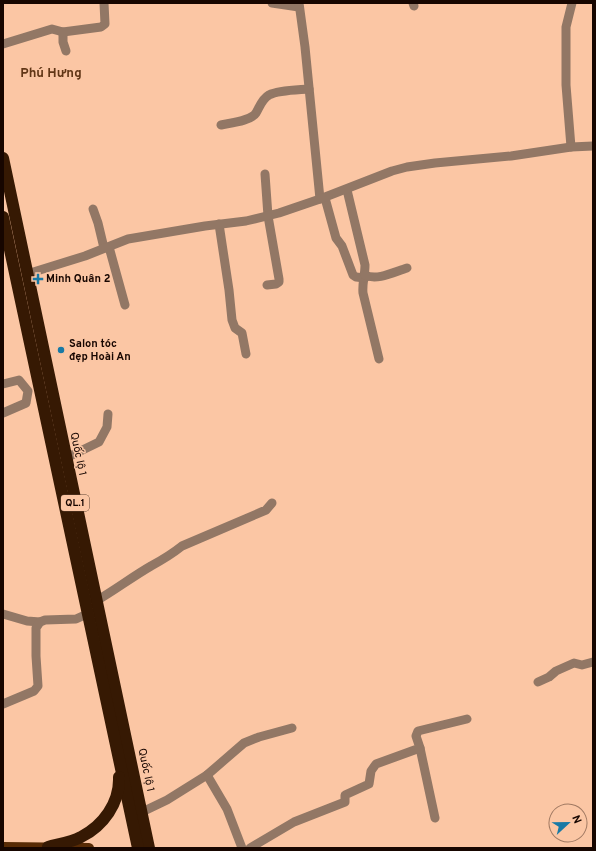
<svg xmlns="http://www.w3.org/2000/svg" width="596" height="851" font-family="Overpass,sans-serif">
  <rect width="100%" height="100%" fill="#fbc6a4"/>
  <g fill="none" stroke-linecap="round" stroke-linejoin="round">
    <g stroke="#927765" stroke-width="9">
      <path d="M272,3L299,7"/>
      <path d="M299,3L305,47L320,199"/>
      <path d="M413,3L414,6"/>
      <path d="M63,32V42L66,51"/>
      <path d="M3,44L52,29L63,32L101,27L105,24L104,3"/>
      <path d="M221,125C230,123 251,121 256,113C260,106 262,99 269,95C279,90 298,90 309,89"/>
      <path d="M571,147L566,85V27L572,3"/>
      <path d="M265,174L268,216L279,279V282L276,284L267,285"/>
      <path d="M347,190L365,265C365,275 362,284 363,293L379,359"/>
      <path d="M325,198L336,238L342,246L353,275L356,277L365,278"/>
      <path d="M93,209L98,223L104,248"/>
      <path d="M219,224L229,290L232,320L235,328L242,333L246,354"/>
      <path d="M109,247L125,305"/>
      <path d="M27,274L85,256L128,239L205,226L246,221L279,213L320,199L392,171L407,167L435,163L511,156L571,147L593,146"/>
      <path d="M365,275C377,281 394,272 407,268"/>
      <path d="M3,384L19,380L28,391L26,403L3,413"/>
      <path d="M66,458L99,442L107,427L108,414"/>
      <path d="M96,601C115,590 132,577 151,566C162,560 172,554 182,546L266,510L272,503"/>
      <path d="M3,614L27,621L40,622"/>
      <path d="M538,682L549,677L556,671L574,663L582,665L593,662"/>
      <path d="M3,704L34,691L38,686L36,656V628L40,622L45,620L76,619L87,614"/>
      <path d="M420,748L435,818"/>
      <path d="M207,775L244,743L259,737L292,728"/>
      <path d="M142,812L167,800L207,775L227,809L242,848"/>
      <path d="M250,848L294,822L345,802V795L369,784L371,771L376,764L420,748L416,736L418,731L467,719"/>
    </g>
    <path stroke="#582b05" stroke-width="10" d="M3,847L89,848"/>
    <g stroke="#361903" stroke-width="12">
      <path d="M3,158L149,848"/>
      <path d="M3,217L138,848"/>
      <path d="M48,847C59,844 72,842 81,837C103,826 120,803 119,777"/>
    </g>
  </g>
  <g fill="#1879a5" stroke="#fbc6a4" stroke-width="1.5">
    <path d="M36 273h4v4h4v4h-4v4h-4v-4h-4v-4h4z"/>
    <circle cx="61" cy="350" r="4"/>
  </g>
  <g text-anchor="middle" dominant-baseline="central" stroke-width="3" stroke-linejoin="round" paint-order="stroke">
    <rect fill="#fbc6a4" stroke="#5b4031" stroke-width="1" x="61" y="495" width="28" height="16" rx="3"/>
    <g font-size="10" font-weight="bold" fill="#170600">
      <text x="75" y="503">QL.1</text>
    </g>
    <g font-size="11" font-weight="bold" fill="#170600" stroke="#fbc6a4" text-anchor="start">
      <text x="46" y="279">Minh Quân 2</text>
      <text x="69" y="344">Salon tóc<tspan x="69" dy="13">đẹp Hoài An</tspan></text>
    </g>
    <g font-size="11" fill="#170600" stroke="#fbc6a4">
      <text transform="translate(78 454) rotate(78)">Quốc lộ 1</text>
      <text transform="translate(146 770) rotate(78)">Quốc lộ 1</text>
    </g>
    <g font-size="13" font-weight="bold" fill="#613616" stroke="#fbc6a4">
      <text x="51" y="74">Phú Hưng</text>
    </g>
  </g>
  <rect width="596" height="851" fill="none" stroke="#170600" stroke-width="8"/>
  <g transform="translate(568 823) rotate(68)"><circle r="19" fill="#fbc6a4" stroke="#a07962"/>
  <path d="M0-3L7 15L0 10L-7 15Z" fill="#1879a5"/>
  <text y="-6" font-size="11" font-weight="bold" text-anchor="middle" fill="#170600">N</text>
  </g>
</svg>
